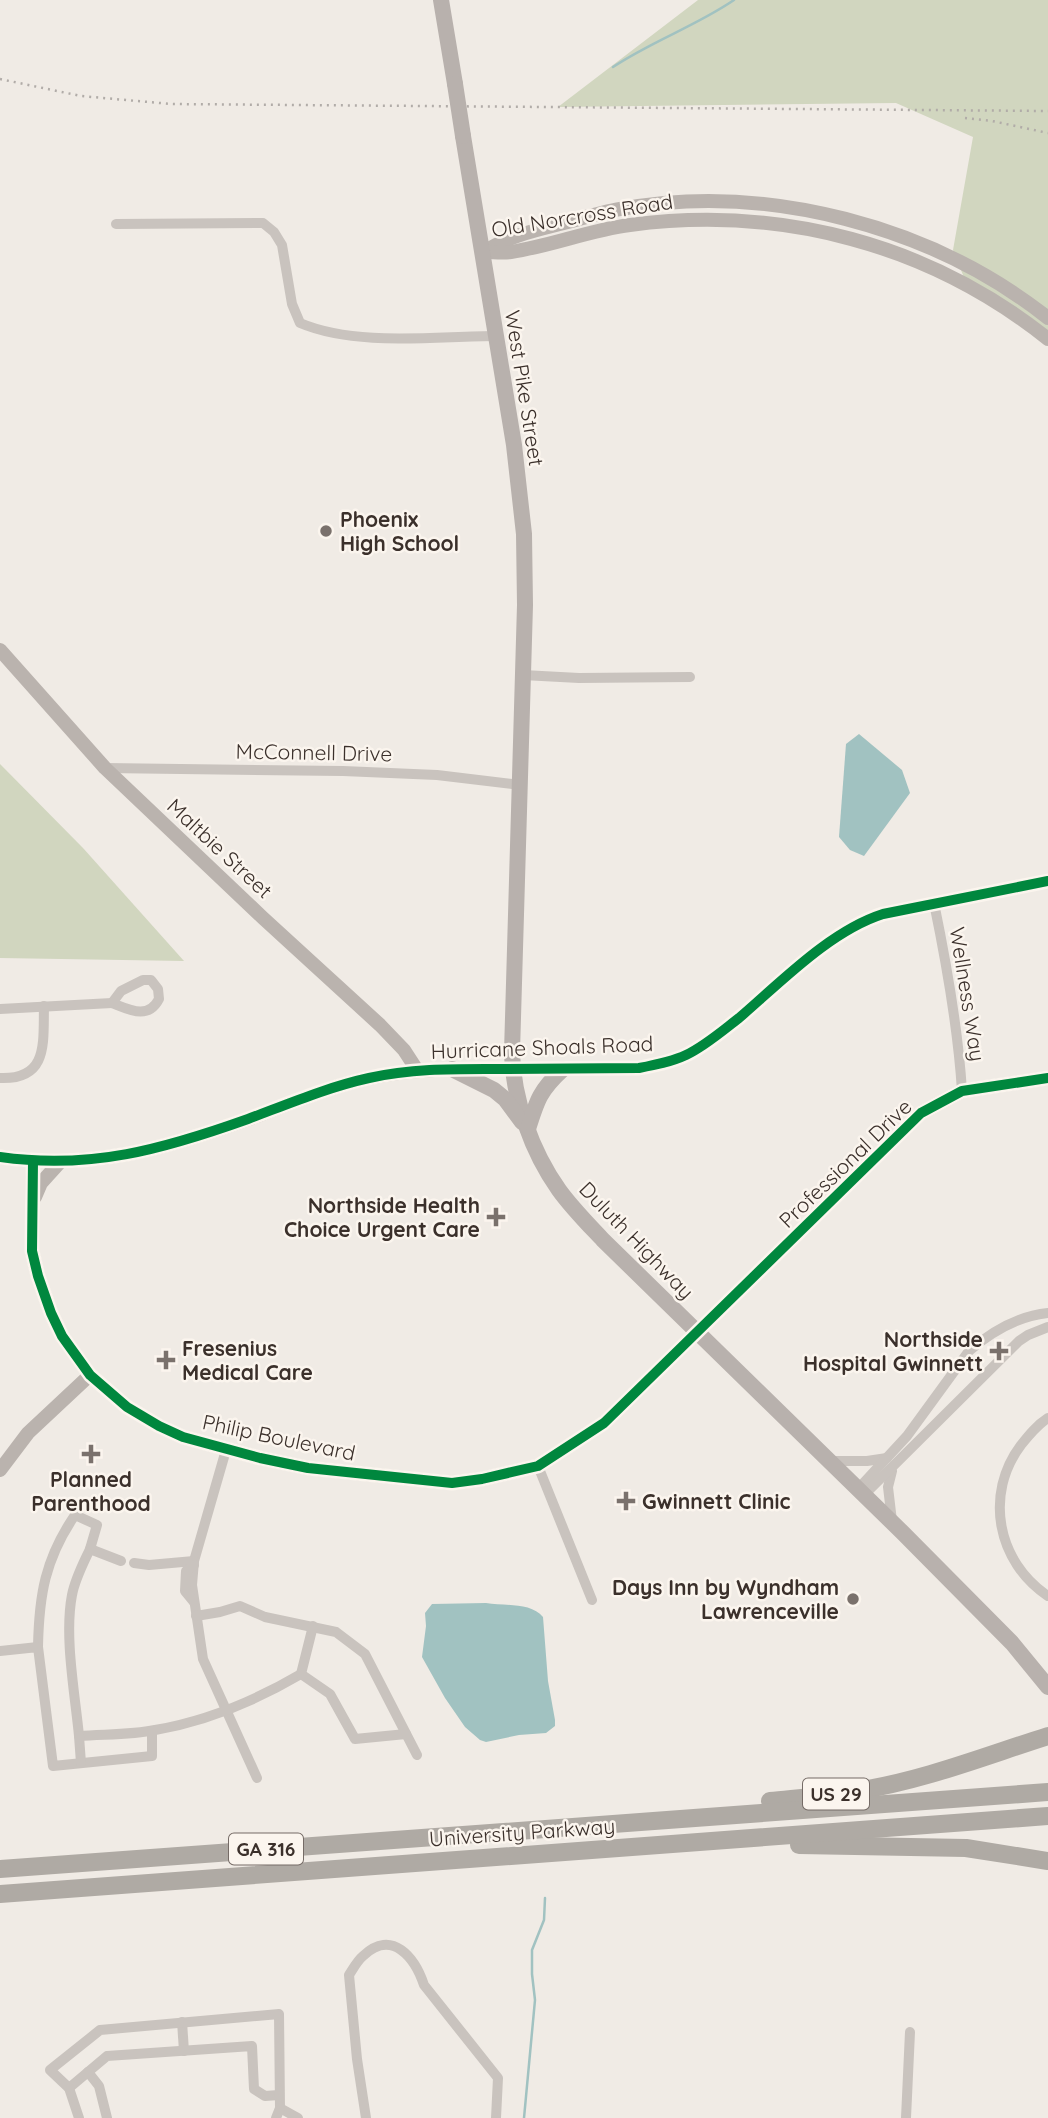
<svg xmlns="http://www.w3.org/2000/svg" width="1048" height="2118" font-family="Quicksand,sans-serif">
  <rect width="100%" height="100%" fill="#f0ebe5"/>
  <g fill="#d1d6bf">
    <path d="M698,0H1048V337L1034,320L965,280L953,250L973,137L896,103L558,107Z"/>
    <path d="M0,764L83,848L184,961L0,958Z"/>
  </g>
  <g fill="#a1c2c1">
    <path d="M859,734L902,770L910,793L864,856L850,850L839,837L846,744Z"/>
    <path d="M486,1603C504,1606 531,1602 543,1617L548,1681L555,1720V1726L546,1733L519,1735L486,1742L480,1740L465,1727L445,1698L422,1657L426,1626L425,1613L432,1604Z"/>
  </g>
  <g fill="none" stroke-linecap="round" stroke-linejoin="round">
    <g stroke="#a1c2c1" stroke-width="2.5">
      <path d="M613,67C652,41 696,26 734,0"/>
      <path d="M524,2118L535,2000L532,1974V1950L544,1920L545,1898"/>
    </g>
    <g stroke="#c9c3be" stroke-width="10">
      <path d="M116,224L263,223L274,232L282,245L292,304L300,323C357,347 435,336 496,336"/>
      <path d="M523,675L579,678L690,677"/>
      <path d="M105,768L343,771L437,775L521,785"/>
      <path d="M934,903C947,966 958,1027 962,1091"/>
      <path d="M143,980H151L158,989L159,999C148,1020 130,1010 112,1003L121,991Z"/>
      <path d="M0,1009L112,1003"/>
      <path d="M512,1069L639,1068L672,1061L697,1049L710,1040C738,1019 764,996 791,974C820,950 847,926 883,914L1048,881"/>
      <path d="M0,1078C49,1080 43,1042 44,1006"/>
      <path d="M1048,1418C1037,1425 1029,1435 1021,1445C984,1494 997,1562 1048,1596"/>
      <path d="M226,1450L194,1561L192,1585L203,1659L257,1778"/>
      <path d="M831,1461H867L887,1458"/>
      <path d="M538,1466L592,1600"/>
      <path d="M892,1471L888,1487L892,1521"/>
      <path d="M859,1488L907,1436L969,1351C991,1332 1018,1316 1048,1313"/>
      <path d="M865,1494L1019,1341L1028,1335L1048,1327"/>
      <path d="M121,1561L90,1549C83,1564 75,1579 72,1595C64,1636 75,1694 79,1736C104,1734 131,1735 155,1730C207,1721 255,1701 301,1674"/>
      <path d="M134,1563L149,1565L194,1561"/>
      <path d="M194,1565L186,1571L185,1591L194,1602"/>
      <path d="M196,1616L220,1612L240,1606L265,1617L336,1632L365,1654L417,1755"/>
      <path d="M313,1626L301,1674L330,1694L355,1739L406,1734"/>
      <path d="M38,1647C39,1595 45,1559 75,1515L97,1525L90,1549"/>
      <path d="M0,1651L38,1647L53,1766L152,1756V1731"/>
      <path d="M79,1736L81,1763"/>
      <path d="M182,2022L184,2051"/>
      <path d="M88,2072L99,2086L107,2118"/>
      <path d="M69,2088L107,2056L252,2046L254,2089L265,2096L279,2095"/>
      <path d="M280,2108L298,2118"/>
      <path d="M79,2118L69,2088L50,2070L100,2030L279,2014L280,2108L276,2118"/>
      <path d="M366,2118L357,2059L349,1975C353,1969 357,1961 363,1956C392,1928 415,1958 424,1985L498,2078L496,2118"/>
      <path d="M906,2118L910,2032"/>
    </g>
    <g stroke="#bab3ae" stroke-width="14">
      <path d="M483,252C511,235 537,230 568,222C586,217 603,212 620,209C766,182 932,226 1048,318"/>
      <path d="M485,252C493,252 503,253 511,252C551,246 590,230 630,225C781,205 929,244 1048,339"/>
      <path d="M0,650L105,768L263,918L380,1025L404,1050L417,1070"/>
      <path d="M0,1157C91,1170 164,1149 249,1119C288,1104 328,1087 369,1078C417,1068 464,1069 512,1069"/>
      <path d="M33,1161L32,1251L38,1276L51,1313L62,1336L90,1375L127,1407L159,1426L183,1437L260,1458L308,1468L452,1483L482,1479L538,1466L604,1423L921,1113L962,1091L1048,1078"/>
      <path d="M35,1197L41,1183L60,1162"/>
      <path d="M0,1470L28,1433L90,1375"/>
    </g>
    <g stroke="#b8b1ad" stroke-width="16">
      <path d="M441,0L455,84"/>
      <path d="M463,136L514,445L524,534L525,605L512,1052C513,1100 532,1152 559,1190C572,1208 588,1224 603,1240L902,1532L1012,1643L1048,1687"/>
      <path d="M452,1069L494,1090L505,1099L522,1122"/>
      <path d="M528,1129C537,1100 540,1090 563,1069"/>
    </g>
    <g stroke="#afaaa4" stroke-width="18">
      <path d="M770,1801C799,1798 828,1796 856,1791C922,1781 985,1756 1048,1736"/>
      <path d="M799,1845L966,1848L1048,1861"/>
      <path d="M0,1869L1048,1792"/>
      <path d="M0,1894L1048,1816"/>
    </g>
    <g stroke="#b1aca8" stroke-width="2.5" stroke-dasharray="2 5" stroke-linecap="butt">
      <path d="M0,79L81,96L171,104L1048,111"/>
      <path d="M965,118L992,121L1048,133"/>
    </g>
    <path stroke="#b8b1ad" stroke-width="16" d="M455,84L463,136"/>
    <defs>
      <g id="cycleway">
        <path d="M0,1157C91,1170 164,1149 248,1119C288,1104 328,1087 369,1078C413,1068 457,1069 501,1069C547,1069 593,1068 639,1068C655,1065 671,1062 686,1055C705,1046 722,1031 739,1018C781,982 830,931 883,914L1048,881"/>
        <path d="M33,1161L32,1251L38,1276L51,1313L62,1336L90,1375L127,1407L159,1426L183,1437L260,1458L308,1468L452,1483L482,1479L538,1466L604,1423L921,1113L962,1091L1048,1078"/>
      </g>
    </defs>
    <use href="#cycleway" stroke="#fbf5ee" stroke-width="15"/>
    <use href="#cycleway" stroke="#00873e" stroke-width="10"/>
  </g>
  <g fill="#7a716c" stroke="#fbf5ee" stroke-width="2.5">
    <circle cx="326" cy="531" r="7"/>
    <path d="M492.5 1206.5h7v7h7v7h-7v7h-7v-7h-7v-7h7z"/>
    <path d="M995.5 1340.5h7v7h7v7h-7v7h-7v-7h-7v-7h7z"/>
    <path d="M162.5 1349.5h7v7h7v7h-7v7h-7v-7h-7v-7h7z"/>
    <path d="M87.5 1443.5h7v7h7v7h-7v7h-7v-7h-7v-7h7z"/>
    <path d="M622.5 1490.5h7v7h7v7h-7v7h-7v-7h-7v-7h7z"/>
    <circle cx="853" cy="1599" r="7"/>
  </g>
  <g text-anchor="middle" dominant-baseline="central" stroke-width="5" stroke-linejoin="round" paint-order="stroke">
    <g fill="#fbf5ee" stroke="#756b66" stroke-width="2">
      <rect x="803" y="1778.5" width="66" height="31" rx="5"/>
      <rect x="229" y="1833.5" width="74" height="31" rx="5"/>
    </g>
    <g font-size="19" font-weight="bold" fill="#3b302b">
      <text x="836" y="1794">US 29</text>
      <text x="266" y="1849">GA 316</text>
    </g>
    <g font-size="21" fill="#3b302b" stroke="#fbf5ee">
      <text transform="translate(582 215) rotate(-9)">Old Norcross Road</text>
      <text transform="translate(525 388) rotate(81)">West Pike Street</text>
      <text transform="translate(314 752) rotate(1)">McConnell Drive</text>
      <text transform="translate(220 848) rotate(43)">Maltbie Street</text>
      <text transform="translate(968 994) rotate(81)">Wellness Way</text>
      <text transform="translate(542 1047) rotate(-2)">Hurricane Shoals Road</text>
      <text transform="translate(845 1163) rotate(-44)">Professional Drive</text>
      <text transform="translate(637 1240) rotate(46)">Duluth Highway</text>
      <text transform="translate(279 1437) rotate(12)">Philip Boulevard</text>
      <text transform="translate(522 1832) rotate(-4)">University Parkway</text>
    </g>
    <g font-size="21" font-weight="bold" fill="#3b302b" stroke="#fbf5ee" text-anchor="start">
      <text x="340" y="519">Phoenix<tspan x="340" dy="24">High School</tspan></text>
      <text x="480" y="1205" text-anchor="end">Northside Health<tspan x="480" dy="24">Choice Urgent Care</tspan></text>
      <text x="983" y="1339" text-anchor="end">Northside<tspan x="983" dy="24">Hospital Gwinnett</tspan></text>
      <text x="182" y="1348">Fresenius<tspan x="182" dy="24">Medical Care</tspan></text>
      <text x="91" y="1479" text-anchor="middle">Planned<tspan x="91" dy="24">Parenthood</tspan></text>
      <text x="642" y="1501">Gwinnett Clinic</text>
      <text x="839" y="1587" text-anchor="end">Days Inn by Wyndham<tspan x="839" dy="24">Lawrenceville</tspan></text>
    </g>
  </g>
</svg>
